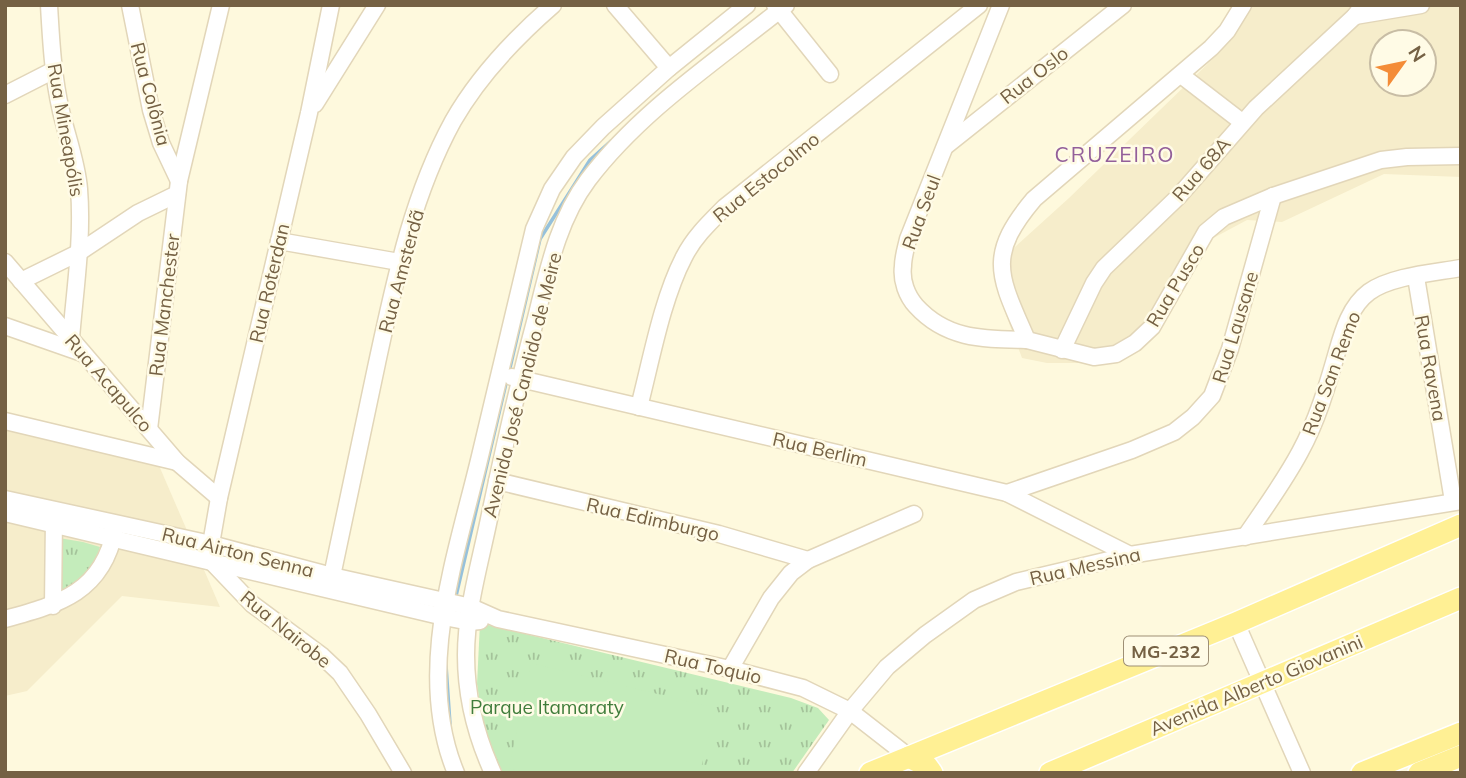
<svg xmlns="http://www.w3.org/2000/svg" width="1466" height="778" font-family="Mulish,sans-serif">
  <defs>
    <pattern id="park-tufts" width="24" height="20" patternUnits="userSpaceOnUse" patternTransform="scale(1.75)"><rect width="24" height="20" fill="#c4ecbb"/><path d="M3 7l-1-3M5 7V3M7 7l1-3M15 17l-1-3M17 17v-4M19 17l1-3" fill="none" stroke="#a4c39a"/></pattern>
  </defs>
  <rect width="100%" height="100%" fill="#fef9dd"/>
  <g fill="#f6edcb" fill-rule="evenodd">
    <path d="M1248,5H1461V177L1384,174L1282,222L1247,220L1206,242L1140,349L1118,363H1047L1022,358L999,296L993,267L1069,198L1221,51ZM1382,42H1424V84H1382Z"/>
    <path d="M5,415L151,447L220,607L122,596L27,691L5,696Z"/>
  </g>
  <g fill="url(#park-tufts)">
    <path d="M59,538L83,542L100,547L90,575L57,595Z"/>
    <path d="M480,623L791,698L818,708L829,720L792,773H503L485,738L477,684Z"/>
  </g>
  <path fill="#c4ecbb" d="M531,663L715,708L700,773H523L509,768Z"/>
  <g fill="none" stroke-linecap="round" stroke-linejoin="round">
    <g stroke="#96c1db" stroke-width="3.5">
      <path d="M509,372L540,239L590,160L611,141"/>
      <path d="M456,596L507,379"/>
      <path d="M446,665L450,724"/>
    </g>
    <defs>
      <g id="minor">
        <path d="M49,5C51,40 53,77 61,111C67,137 77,163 79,189C83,238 75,289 71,338"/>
        <path d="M130,5L151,110L161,143L179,181"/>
        <path d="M615,5L669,68"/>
        <path d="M775,5L830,74"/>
        <path d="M1001,5L908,239C906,248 903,257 903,266C901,281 907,296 916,306C947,340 984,339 1027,340"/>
        <path d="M1243,5L1227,31L1211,48L1034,199C985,257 1000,277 1027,340L1094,357L1116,354L1135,343L1152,327L1206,232L1224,217L1273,196L1381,160L1407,157L1461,156"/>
        <path d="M1355,16L1421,5"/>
        <path d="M1181,75L1242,122"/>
        <path d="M5,95L54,70"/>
        <path d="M315,104L377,5"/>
        <path d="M947,145L1123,5"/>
        <path d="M279,241L399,262"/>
        <path d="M5,262L177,462L219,498"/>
        <path d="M1416,277L1453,501"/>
        <path d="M21,281L78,253L138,213L177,194"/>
        <path d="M5,326L82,353"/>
        <path d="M1062,350L1094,283L1104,268L1178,197L1256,108L1355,16L1363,5"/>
        <path d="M512,377L1007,493L1130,555"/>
        <path d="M639,407C651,361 662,299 684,257C694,237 710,222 725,207L979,5"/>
        <path d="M5,421L177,462"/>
        <path d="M149,429L179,181L221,5"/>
        <path d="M497,481L719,534L808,560"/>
        <path d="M1007,493L1132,450L1174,432L1193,417L1212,396L1230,349L1273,196"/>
        <path d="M5,499L211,544L332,576L471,607L498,619L730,669L803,688L850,711L909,757"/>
        <path d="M5,513L444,617L470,622L480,621"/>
        <path d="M1245,537C1264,509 1284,482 1300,452C1317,421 1327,387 1337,352C1343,331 1350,306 1369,292C1391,276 1433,273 1461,268"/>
        <path d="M210,560L211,544L219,498L309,113L331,5"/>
        <path d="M210,560L252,604L322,656L340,673L368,714L403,773"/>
        <path d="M332,576C347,505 362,434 377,363C395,280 412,196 453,121C478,77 515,38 553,5"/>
        <path d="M53,606L54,517"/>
        <path d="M5,619C60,604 103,592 115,529"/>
        <path d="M1236,623L1302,773"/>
        <path d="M730,669L771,598L791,573L808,560L914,514"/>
        <path d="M456,773C414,672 456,557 480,456C498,380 516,304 534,229L552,189L574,157L603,127L669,68L747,5"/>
        <path d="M493,773C476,736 466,695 466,655C466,610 480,563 489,519C503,452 518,385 536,318C548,270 558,220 588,180C641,110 718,60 786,5"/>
        <path d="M806,773L850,711L887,667L925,635L974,600L1016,582L1130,555L1461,501"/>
      </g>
      <g id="major">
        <path d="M909,757L927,766L932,773"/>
        <path d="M870,773L1236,623L1461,525"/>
        <path d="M1050,773L1461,598"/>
        <path d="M1362,773L1461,733"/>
        <path d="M1419,773L1461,756"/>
      </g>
    </defs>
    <use href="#minor" stroke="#e2d6b9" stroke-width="19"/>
    <use href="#major" stroke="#fff" stroke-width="24"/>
    <use href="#minor" stroke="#fff" stroke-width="16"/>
    <use href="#major" stroke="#fff094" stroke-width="21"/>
  </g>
  <g text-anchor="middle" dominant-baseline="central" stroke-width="5" stroke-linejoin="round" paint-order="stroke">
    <rect fill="#fffbe6" stroke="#9e8f75" stroke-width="2" x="1124" y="636.5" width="84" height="29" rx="5"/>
    <g font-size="18" font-weight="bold" fill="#756144">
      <text x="1166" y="651">MG-232</text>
    </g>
    <g font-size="19" fill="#756144" stroke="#fffbe6">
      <text transform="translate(1034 75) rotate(-38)">Rua Oslo</text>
      <text transform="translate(151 94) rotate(75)">Rua Colônia</text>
      <text transform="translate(66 130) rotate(80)">Rua Mineapólis</text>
      <text transform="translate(1201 169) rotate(-49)">Rua 68A</text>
      <text transform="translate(766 177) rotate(-39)">Rua Estocolmo</text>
      <text transform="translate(921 212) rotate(-70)">Rua Seul</text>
      <text transform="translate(401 271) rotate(-75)">Rua Amsterdã</text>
      <text transform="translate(269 283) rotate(-77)">Rua Roterdan</text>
      <text transform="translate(1175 285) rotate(-59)">Rua Pusco</text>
      <text transform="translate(164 305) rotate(-83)">Rua Manchester</text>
      <text transform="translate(1235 327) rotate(-73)">Rua Lausane</text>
      <text transform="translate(1431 368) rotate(80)">Rua Ravena</text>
      <text transform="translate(1331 373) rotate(-69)">Rua San Remo</text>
      <text transform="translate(109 383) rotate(49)">Rua Acapulco</text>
      <text transform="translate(522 385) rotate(-76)">Avenida José Candido de Meire</text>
      <text transform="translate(820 449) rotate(13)">Rua Berlim</text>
      <text transform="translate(653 519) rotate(13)">Rua Edimburgo</text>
      <text transform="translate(238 552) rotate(14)">Rua Airton Senna</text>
      <text transform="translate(1085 566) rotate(-13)">Rua Messina</text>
      <text transform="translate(286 629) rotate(39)">Rua Nairobe</text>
      <text transform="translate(713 666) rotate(13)">Rua Toquio</text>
      <text transform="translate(1256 685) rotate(-23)">Avenida Alberto Giovanini</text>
    </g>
    <g font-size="19" fill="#407d3b" stroke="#fffbe6">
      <text x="547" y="707">Parque Itamaraty</text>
    </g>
    <g font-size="21" letter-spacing="2" fill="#935f9a" stroke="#fffbe6">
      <text x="1115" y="154">CRUZEIRO</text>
    </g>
  </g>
  <rect width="1466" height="778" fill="none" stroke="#756144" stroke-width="14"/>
  <g transform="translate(1403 63) rotate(57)"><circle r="33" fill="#fffbe6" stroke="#c8bda5" stroke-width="2"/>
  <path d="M0-5L12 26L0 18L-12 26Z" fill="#f48c37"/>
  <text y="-10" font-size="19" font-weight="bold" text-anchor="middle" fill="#756144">N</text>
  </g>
</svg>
